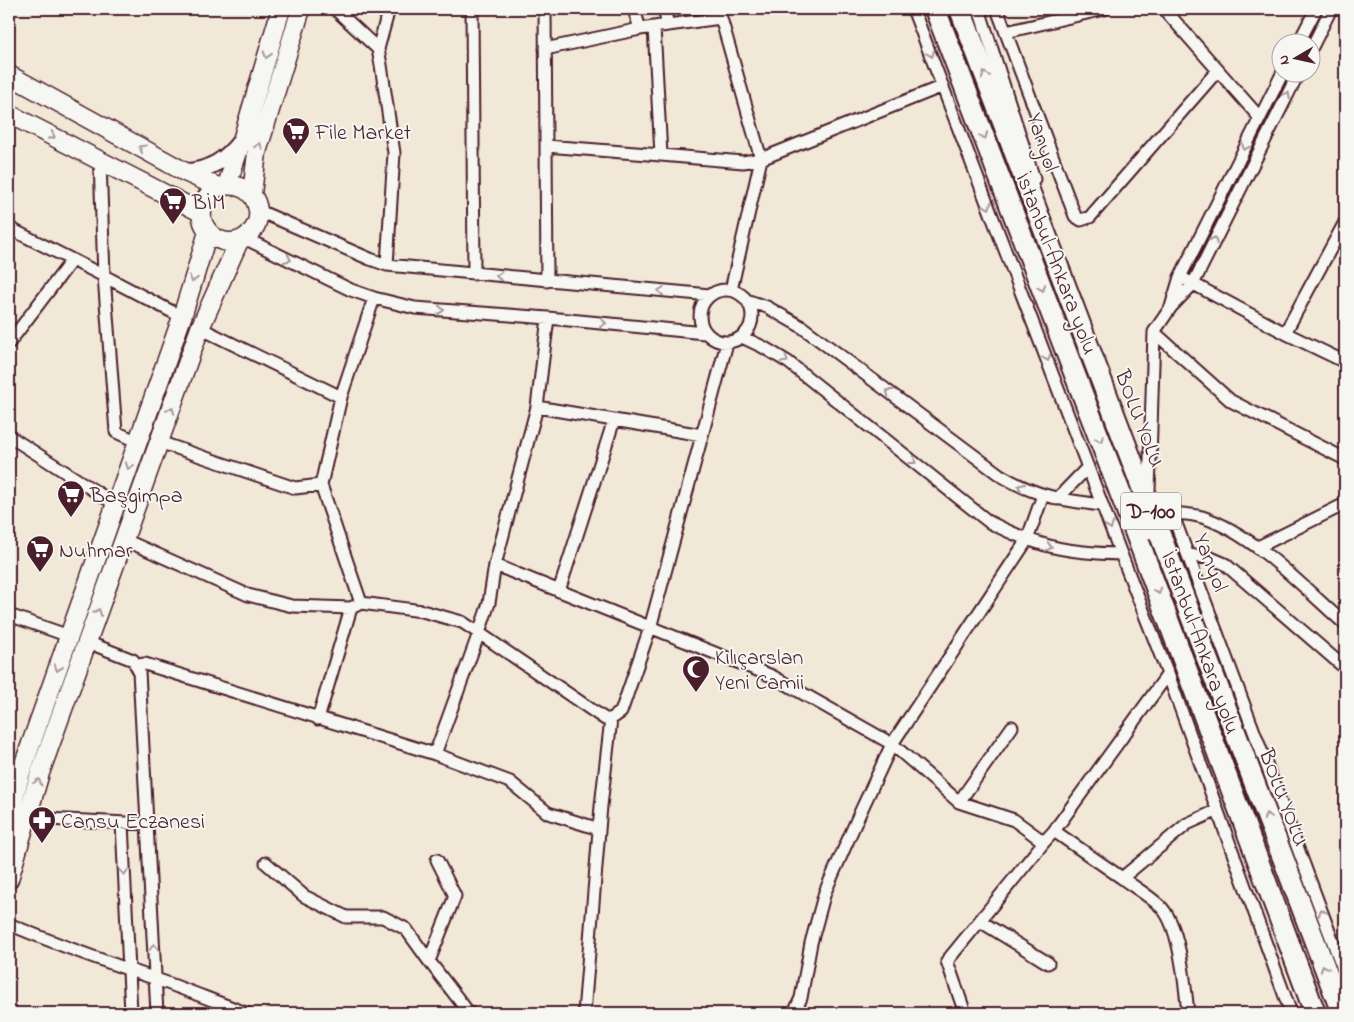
<svg xmlns="http://www.w3.org/2000/svg" width="1354" height="1022" font-family="'Indie Flower',sans-serif">
  <style>
    .lines { fill: none; stroke-linecap: round; stroke-linejoin: round }
    .street-casing { stroke: #4a1f2b; stroke-width: 15 }
    .secondary-casing { stroke: #4a1f2b; stroke-width: 19 }
    .primary-casing { stroke: #4a1f2b; stroke-width: 21 }
    .highway-casing { stroke: #4a1f2b; stroke-width: 24 }
    .street { stroke: #f6f6f2; stroke-width: 11 }
    .secondary { stroke: #f6f6f2; stroke-width: 15 }
    .primary { stroke: #f6f6f2; stroke-width: 18 }
    .highway { stroke: #f6f6f2; stroke-width: 20 }
    .oneway { stroke: #a99598 }
    .labels { text-anchor: middle; stroke-width: 4; stroke-linejoin: round; paint-order: stroke }
    .shield { fill: #f6f6f2; stroke: #7e6067; stroke-width: 1 }
    .shield-label { font-size: 21px; font-weight: bold; fill: #4a1f2b }
    .poi-label { font-size: 22px; fill: #4a1f2b; stroke: #f6f6f2; text-anchor: start }
    .street-label { font-size: 22px; fill: #4a1f2b; stroke: #f6f6f2 }
  </style>
  <rect width="100%" height="100%" fill="#f2e8d7"/>
  <filter id="ink" filterUnits="userSpaceOnUse"><feTurbulence type="fractalNoise" baseFrequency=".02" numOctaves="2"/><feDisplacementMap in="SourceGraphic" scale="10" xChannelSelector="R" yChannelSelector="G"/><feConvolveMatrix kernelMatrix="1 2 1 2 8 2 1 2 1" color-interpolation-filters="sRGB"/></filter>
  <g filter="url(#ink)">
    <g class="lines">
      <g class="street-casing">
        <path id="street" d="M335 9 378 49 381 65 394 153 387 265
          M472 9 474 274
          M545 9 547 281
          M634 9 640 29
          M913 9 1121 554 1168 674 1291 1013
          M979 9 1034 179
          M997 9 1075 216 1081 220 1090 217 1218 70
          M1164 9 1260 118
          M668 25 721 18 761 159 943 86
          M1006 32 1104 9
          M1299 42 1316 9
          M1312 47 1331 9
          M378 49 389 9
          M545 49 640 29 668 25 664 9
          M1283 72 1180 277 1171 307 1193 284 1299 72
          M546 146 661 155 654 27
          M661 155 743 162 761 159 731 290
          M100 161 104 276 116 432 138 442
          M259 211 370 259 387 265 710 295
          M9 228 104 276 182 317
          M244 238 351 290 374 298 415 308 548 318 705 333
          M1186 280 1285 333 1345 362
          M700 316a26 26 0 1 1 52 0a26 26 0 1 1-52 0Z
          M746 300 767 307 802 327 1000 475C1037 497 1061 500 1102 505
          M548 318 537 407 495 565 489 603 479 633 605 719H611L621 712 650 628 727 343
          M1154 332 1231 401 1345 459
          M1285 333 1345 222
          M742 337 763 347 788 362 989 522C1038 547 1067 553 1121 554
          M9 343 72 260
          M341 397 374 298
          M537 407 702 435
          M9 436 115 504
          M159 442 295 488 321 485 341 397 200 328
          M321 485 361 603 422 611 462 622 479 633 435 754
          M1149 492 1154 332 1171 307
          M1057 499 1088 467
          M1140 508 1148 533 1172 513 1345 974
          M1172 513C1182 514 1192 514 1202 517 1253 533 1305 589 1345 624
          M125 540 248 595 292 606 351 608 361 603
          M1258 547 1345 504
          M1188 555 1211 558 1225 564 1345 668
          M495 565 772 676 892 744 959 802 1014 820 1044 842 1054 831
          M559 591 614 420
          M9 615 69 636
          M87 642 133 660 139 671 157 1013
          M137 665 145 664 435 754 510 782 548 813 599 829
          M318 719 351 608
          M959 802 1012 727
          M27 818 147 824
          M122 823 131 1013
          M437 860 455 896 429 961 469 1013
          M266 863 304 896 346 917H383L406 929 429 961
          M1122 878 1054 831 1168 674
          M980 921 1048 963
          M9 924C57 945 107 962 156 979 187 990 216 1002 246 1013
          M584 1013 601 806 611 719
          M794 1013 801 998 811 943 825 892 859 815 892 744 1027 540 1043 495
          M965 1013 947 961 1044 842
          M1188 1013C1185 986 1180 924 1160 906 1148 895 1134 887 1122 878L1187 824 1216 811"/>
      </g>
      <g class="secondary-casing">
        <path id="secondary" d="M185 172C210 170 226 160 241 140"/>
      </g>
      <g class="primary-casing">
        <path id="primary" d="M9 75 185 172 218 187C236 182 255 189 258 210 259 217 257 226 252 231 224 264 176 215 218 187
          M9 114 202 213
          M227 185 243 137 281 9
          M252 194 257 152 301 9
          M9 816 21 772 182 317 208 232
          M9 879 40 773 159 442 200 328 239 241"/>
      </g>
      <g class="highway-casing">
        <path id="highway" d="M935 9 1139 542 1315 1013
          M960 9 1342 1013"/>
      </g>
      <use href="#street" class="street"/>
      <use href="#secondary" class="secondary"/>
      <use href="#primary" class="primary"/>
      <use href="#highway" class="highway"/>
    </g>
    <defs><path id="oneway-chevron" d="M-2-3.5L2.5 0L-2 3.5" fill="none" stroke-width="1.6" stroke-linecap="round" stroke-linejoin="round" transform="scale(1.25)"/></defs>
    <g class="oneway">
      <use href="#oneway-chevron" transform="translate(931 54) rotate(69)"/>
      <use href="#oneway-chevron" transform="translate(267 55) rotate(107)"/>
      <use href="#oneway-chevron" transform="translate(985 75) rotate(-111)"/>
      <use href="#oneway-chevron" transform="translate(1287 95) rotate(-63)"/>
      <use href="#oneway-chevron" transform="translate(52 136) rotate(27)"/>
      <use href="#oneway-chevron" transform="translate(984 136) rotate(69)"/>
      <use href="#oneway-chevron" transform="translate(259 146) rotate(-75)"/>
      <use href="#oneway-chevron" transform="translate(1245 147) rotate(117)"/>
      <use href="#oneway-chevron" transform="translate(142 148) rotate(-151)"/>
      <use href="#oneway-chevron" transform="translate(988 206) rotate(69)"/>
      <use href="#oneway-chevron" transform="translate(1214 240) rotate(-63)"/>
      <use href="#oneway-chevron" transform="translate(288 259) rotate(25)"/>
      <use href="#oneway-chevron" transform="translate(499 276) rotate(-175)"/>
      <use href="#oneway-chevron" transform="translate(193 279) rotate(107)"/>
      <use href="#oneway-chevron" transform="translate(1042 288) rotate(69)"/>
      <use href="#oneway-chevron" transform="translate(661 291) rotate(-175)"/>
      <use href="#oneway-chevron" transform="translate(441 310) rotate(4)"/>
      <use href="#oneway-chevron" transform="translate(603 323) rotate(5)"/>
      <use href="#oneway-chevron" transform="translate(1047 358) rotate(69)"/>
      <use href="#oneway-chevron" transform="translate(785 360) rotate(36)"/>
      <use href="#oneway-chevron" transform="translate(889 392) rotate(-143)"/>
      <use href="#oneway-chevron" transform="translate(171 410) rotate(-70)"/>
      <use href="#oneway-chevron" transform="translate(1100 439) rotate(69)"/>
      <use href="#oneway-chevron" transform="translate(913 461) rotate(38)"/>
      <use href="#oneway-chevron" transform="translate(129 466) rotate(110)"/>
      <use href="#oneway-chevron" transform="translate(1021 487) rotate(-155)"/>
      <use href="#oneway-chevron" transform="translate(1110 526) rotate(70)"/>
      <use href="#oneway-chevron" transform="translate(1049 547) rotate(15)"/>
      <use href="#oneway-chevron" transform="translate(1158 591) rotate(70)"/>
      <use href="#oneway-chevron" transform="translate(98 612) rotate(-70)"/>
      <use href="#oneway-chevron" transform="translate(58 668) rotate(109)"/>
      <use href="#oneway-chevron" transform="translate(38 782) rotate(-74)"/>
      <use href="#oneway-chevron" transform="translate(1267 816) rotate(-111)"/>
      <use href="#oneway-chevron" transform="translate(124 872) rotate(87)"/>
      <use href="#oneway-chevron" transform="translate(1322 912) rotate(-111)"/>
      <use href="#oneway-chevron" transform="translate(154 947) rotate(-93)"/>
      <use href="#oneway-chevron" transform="translate(1324 968) rotate(-111)"/>
    </g>
  </g>
  <defs>
    <g id="supermarket-pin" transform="scale(1.4375)"><path d="M0 17L-7.5 6A9.5 9.5 0 1 1 7.5 6Z" fill="#4a1f2b" stroke="#f6f6f2"/><path d="M-6-5.5h2.5l.6 2H6L4.5 2H-2.5L-4.4-4H-6ZM-1.5 3.2a1.3 1.3 0 1 0 .1 0ZM3 3.2a1.3 1.3 0 1 0 .1 0Z" fill="#fff"/></g>
    <g id="mosque-pin" transform="scale(1.4375)"><path d="M0 17L-7.5 6A9.5 9.5 0 1 1 7.5 6Z" fill="#4a1f2b" stroke="#f6f6f2"/><path d="M3.5-4.9A6 6 0 1 0 3.5 4.9A5 5 0 1 1 3.5-4.9Z" fill="#fff"/></g>
    <g id="pharmacy-pin" transform="scale(1.4375)"><path d="M0 17L-7.5 6A9.5 9.5 0 1 1 7.5 6Z" fill="#4a1f2b" stroke="#f6f6f2"/><path d="M-2-6h4v4h4v4h-4v4h-4v-4h-4v-4h4Z" fill="#fff"/></g>
  </defs>
  <g fill-rule="evenodd">
    <use href="#supermarket-pin" x="296" y="131"/>
    <use href="#supermarket-pin" x="173" y="201"/>
    <use href="#supermarket-pin" x="71" y="494"/>
    <use href="#supermarket-pin" x="40" y="549"/>
    <use href="#mosque-pin" x="696" y="669"/>
    <use href="#pharmacy-pin" x="42" y="820"/>
  </g>
  <g class="labels">
    <rect class="shield" x="1121" y="492.5" width="60" height="37" rx="4"/>
    <g class="shield-label">
      <text x="1151" y="518">D-100</text>
    </g>
    <g class="poi-label">
      <text x="315" y="139">File Market</text>
      <text x="192" y="209">BİM</text>
      <text x="90" y="502">Başgimpa</text>
      <text x="59" y="557">Nuhmar</text>
      <text x="715" y="664">Kılıçarslan<tspan x="715" dy="25">Yeni Camii</tspan></text>
      <text x="61" y="828">Cansu Eczanesi</text>
    </g>
    <g class="street-label">
      <text transform="translate(1044 142) rotate(72)" y="8">Yanyol</text>
      <text transform="translate(1058 263) rotate(69)" y="8">İstanbul-Ankara yolu</text>
      <text transform="translate(1141 418) rotate(69)" y="8">BOLU YOLU</text>
      <text transform="translate(1212 562) rotate(69)" y="8">Yanyol</text>
      <text transform="translate(1202 642) rotate(70)" y="8">İstanbul-Ankara yolu</text>
      <text transform="translate(1285 797) rotate(69)" y="8">BOLU YOLU</text>
    </g>
  </g>
  <rect width="1354" height="1022" fill="none" stroke="#f6f6f2" stroke-width="30"/>
  <rect x="15" y="15" width="1324" height="992" fill="none" stroke="#4a1f2b" stroke-width="2" filter="url(#ink)"/>
  <g transform="translate(1296 58) rotate(261)"><circle r="24" fill="#f6f6f2" stroke="#b1a0a2"/>
  <path d="M0-4L9 19L0 12L-9 19Z" fill="#4a1f2b"/>
  <text y="-8" font-size="14" font-weight="bold" text-anchor="middle" fill="#4a1f2b">N</text>
  </g>
</svg>
